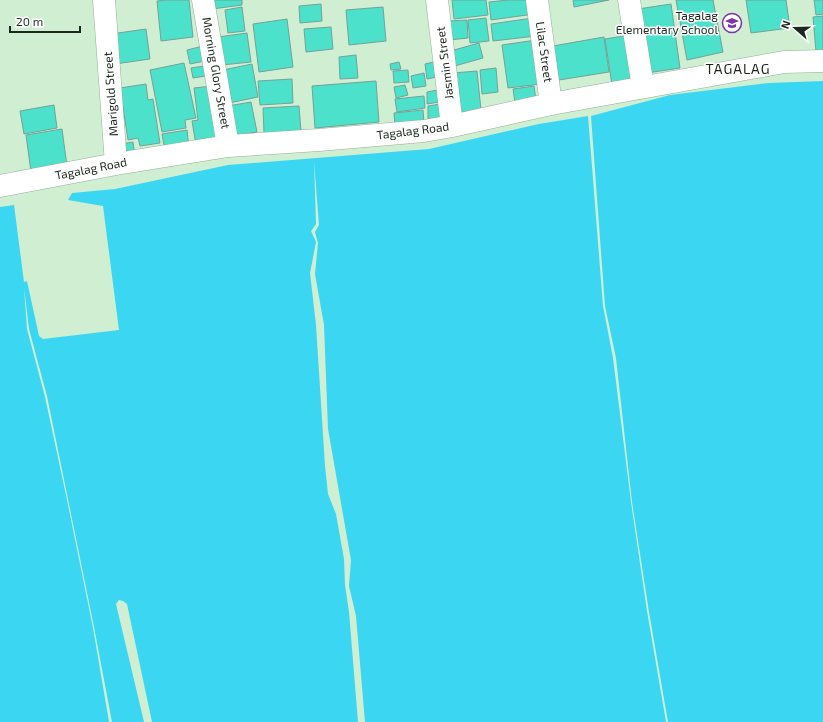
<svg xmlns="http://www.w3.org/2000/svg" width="823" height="722" font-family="'Exo 2',sans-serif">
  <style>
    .water { fill: #3bd6f2 }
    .building { fill: #4ce1ca; stroke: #75a198 }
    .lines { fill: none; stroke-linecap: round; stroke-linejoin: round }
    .minor-casing { stroke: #92b095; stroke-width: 23 }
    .minor { stroke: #fff; stroke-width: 22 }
    .labels { text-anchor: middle; stroke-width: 3; stroke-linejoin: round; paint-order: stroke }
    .poi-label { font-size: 12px; fill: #1c271d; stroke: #fff; text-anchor: end }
    .street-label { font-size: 12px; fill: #1c271d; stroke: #fff }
    .quarter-label { font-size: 14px; letter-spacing: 1px; fill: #1c271d; stroke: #fff }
  </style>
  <rect width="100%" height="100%" fill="#cfeed2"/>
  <path class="water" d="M823 81V722H668L649 612 632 502 616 358 605 306 591 116 670 95 769 83Z
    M588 116 603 306 613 358 631 502 647 611 666 722H365L356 616 349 586 351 560 328 429 324 325 315 274 318 243 315 232 319 225 314 161 316 224 311 231 316 242 310 273 316 325 325 466 328 494 336 514 344 559 345 585 349 612 358 722H152L127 604 123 601 119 600 116 604 144 722H112L94 627 47 396 29 329 24 287 27 329 45 397 66 495 93 628 109 722H0V207L14 205 24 282 27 281 39 336 43 339 119 330 103 206 68 200 72 193 115 189 228 165 429 149 539 124Z"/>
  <path class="building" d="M167 0H189L193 37 161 41 157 1Z
    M211 0H242V5L212 9Z
    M452 0H486L488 15 454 19Z
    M508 0H532L534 14 491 20 489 2Z
    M573 0H609L574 7Z
    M676 0H713L723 52 687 60Z
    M746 0H786L790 28 751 33Z
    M814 0H823V14L816 15Z
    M321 4 322 21 300 23 299 6Z
    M671 4 680 68 647 73 638 9Z
    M242 7 245 31 228 33 225 10Z
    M383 7 386 41 349 45 346 10Z
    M823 16V51L816 52 813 17Z
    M486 18 489 41 470 43 468 20Z
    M533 18 536 36 493 41 491 24Z
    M287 19 293 67 259 72 253 24Z
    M467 20 468 38 449 40 448 21Z
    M331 27 333 49 306 52 304 29Z
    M146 29 150 59 115 64 111 34Z
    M247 33 251 62 222 65 218 37Z
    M630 35 638 81 612 85 605 39Z
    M604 37 609 72 559 80 553 46Z
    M536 40 541 84 508 88 502 45Z
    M479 43 483 58 451 67 447 52Z
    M207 45 210 60 190 64 187 50Z
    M356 55 358 78 340 79 339 57Z
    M438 61 446 75 427 79 425 64Z
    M399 62 401 69 391 70 390 64Z
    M184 63 196 118 185 120 186 128 162 132 150 70Z
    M252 64 258 97 229 103 223 70Z
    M211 65 212 75 193 78 191 68Z
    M496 68 498 92 482 94 480 70Z
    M408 70 409 82 394 83 393 71Z
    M477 71 481 110 457 113 453 73Z
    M424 73 426 86 413 88 411 76Z
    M292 79 293 103 260 105 258 81Z
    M376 81 379 122 315 128 312 86Z
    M146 84 148 100 153 99 160 143 140 146 138 138 128 140 120 88Z
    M405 85 408 95 396 98 394 87Z
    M212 86 220 141 196 145 192 121 198 120 194 88Z
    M534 86 536 100 515 103 513 89Z
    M443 89 445 101 427 104V92Z
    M424 96 425 108 397 112 395 99Z
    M251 102 257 132 234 136 228 106Z
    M446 103 444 119 428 121V106Z
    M54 105 57 128 24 134 20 111Z
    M299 106 301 131 264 133 263 108Z
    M423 110 424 123 395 126 394 113Z
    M62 129 67 166 31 172 26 135Z
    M187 130 189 148 165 151 162 134Z
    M133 142 135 156 122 158 121 144Z"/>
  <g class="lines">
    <g class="minor-casing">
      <path id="minor" d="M104 0 116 164
        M203 0 228 146
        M437 0 452 126
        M537 0 551 104
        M629 0 643 87
        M0 186 116 164 228 146 319 140 424 131 452 126 551 104 784 62 823 61"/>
    </g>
    <use href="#minor" class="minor"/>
  </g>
  <defs>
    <g id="school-ring" transform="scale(1)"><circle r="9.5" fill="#fff" stroke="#7c34a7" stroke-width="1.5"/><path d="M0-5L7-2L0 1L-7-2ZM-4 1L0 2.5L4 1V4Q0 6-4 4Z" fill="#7c34a7"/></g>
  </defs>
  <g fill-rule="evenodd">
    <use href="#school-ring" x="732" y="23"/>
  </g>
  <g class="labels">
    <g class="poi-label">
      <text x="718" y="20">Tagalag<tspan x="718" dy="14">Elementary School</tspan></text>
    </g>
    <g class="street-label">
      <text transform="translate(544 52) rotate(82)" y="4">Lilac Street</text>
      <text transform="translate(445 63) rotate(-97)" y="4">Jasmin Street</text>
      <text transform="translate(216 73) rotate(80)" y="4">Morning Glory Street</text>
      <text transform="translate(111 94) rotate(-94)" y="4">Marigold Street</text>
      <text transform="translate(413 131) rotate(-7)" y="4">Tagalag Road</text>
      <text transform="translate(91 169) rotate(-11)" y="4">Tagalag Road</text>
    </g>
    <g class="quarter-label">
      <text x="738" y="74">TAGALAG</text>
    </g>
  </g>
  <g transform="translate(795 28) rotate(290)" stroke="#ffffff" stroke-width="3" paint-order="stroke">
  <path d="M0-3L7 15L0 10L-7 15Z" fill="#1c271d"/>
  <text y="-6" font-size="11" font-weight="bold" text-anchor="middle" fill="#1c271d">N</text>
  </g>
  <path d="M10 26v6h70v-6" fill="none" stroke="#1c271d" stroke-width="2"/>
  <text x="16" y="26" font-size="12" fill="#1c271d" stroke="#ffffff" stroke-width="3" paint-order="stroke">20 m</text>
</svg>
